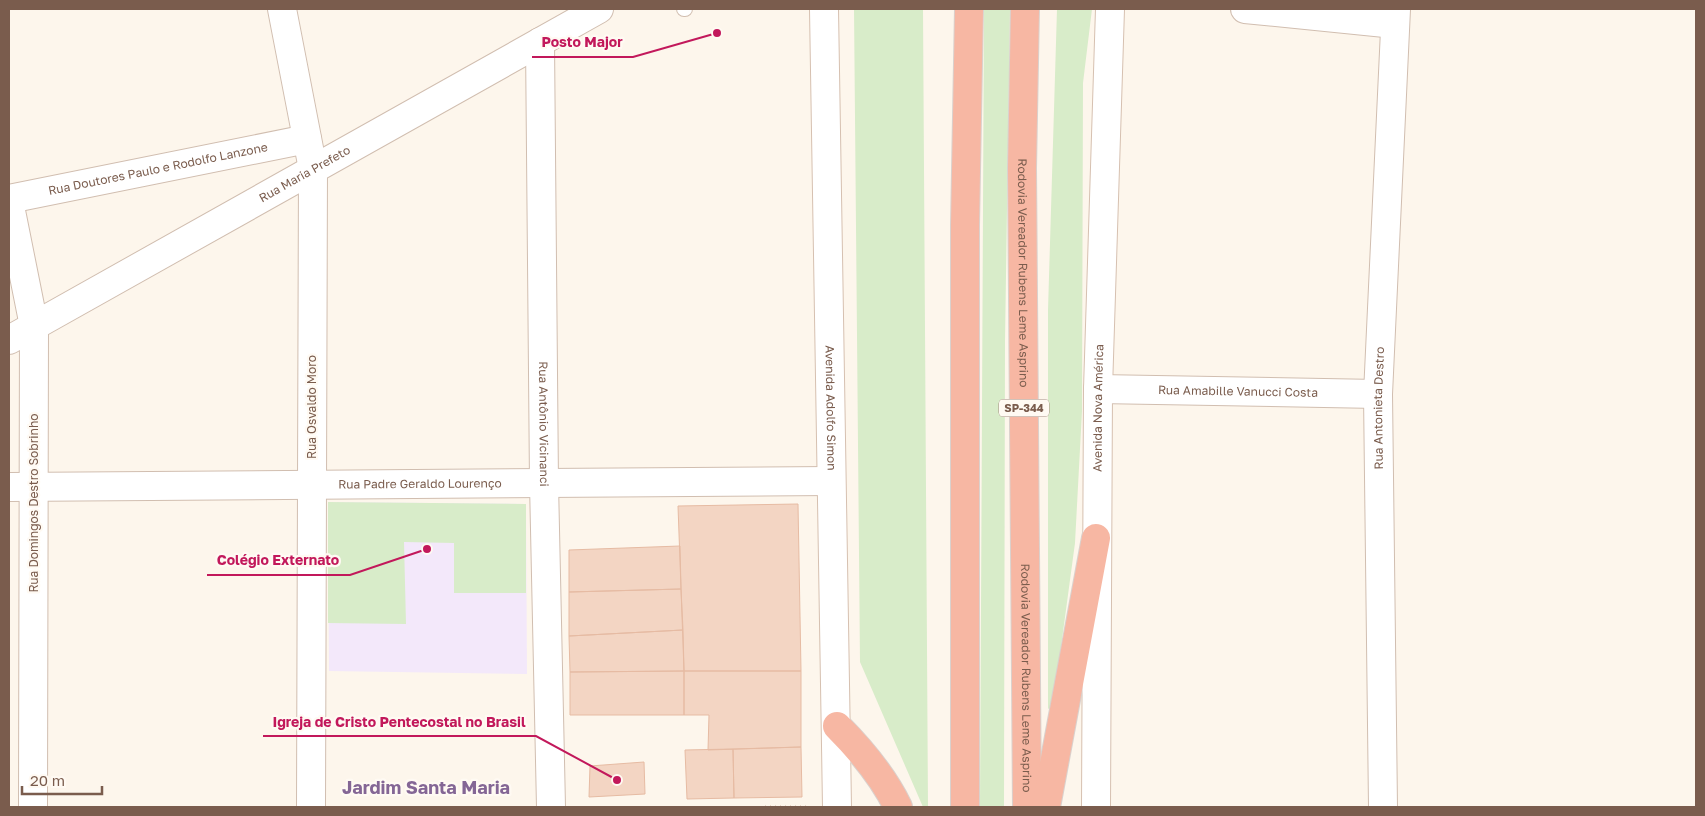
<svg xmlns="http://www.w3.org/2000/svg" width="1705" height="816" font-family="'Golos Text',sans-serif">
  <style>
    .education { fill: #f3e8fa }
    .green { fill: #d8ecc9 }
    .building { fill: #f3d5c3; stroke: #e6bba3 }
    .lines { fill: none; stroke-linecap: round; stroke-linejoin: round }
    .lane-casing { stroke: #d1beb0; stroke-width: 16 }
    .street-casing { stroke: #d1beb0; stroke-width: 30 }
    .secondary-casing { stroke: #d6c0b0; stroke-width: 30 }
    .highway-casing { stroke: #dad1cd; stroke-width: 30 }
    .path { stroke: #d9b8a5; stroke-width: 3; stroke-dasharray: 1 4; stroke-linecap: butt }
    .lane { stroke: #fff; stroke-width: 14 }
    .street { stroke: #fff; stroke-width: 28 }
    .secondary { stroke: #fff; stroke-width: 28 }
    .highway { stroke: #f7b7a3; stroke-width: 28 }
    .labels { text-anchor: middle; stroke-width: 4.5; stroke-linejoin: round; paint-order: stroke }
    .shield { fill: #fffaf3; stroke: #a28b7f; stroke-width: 1 }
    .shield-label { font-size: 11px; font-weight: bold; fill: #7a5c4d }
    .street-label { font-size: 12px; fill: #7a5c4d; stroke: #fffaf3 }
    .district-label { font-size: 18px; font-weight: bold; fill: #846695; stroke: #fffaf3 }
    .leader { fill: none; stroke: #c2185b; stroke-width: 2 }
    .callout-dot { fill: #c2185b; stroke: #fffaf3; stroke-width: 2 }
    .callout-label { font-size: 14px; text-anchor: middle; font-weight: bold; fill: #c2185b; stroke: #fffaf3; stroke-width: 4.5; stroke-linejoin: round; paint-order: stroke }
  </style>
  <rect width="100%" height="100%" fill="#fdf6ec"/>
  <path class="education" d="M328 502 526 504 527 674 329 671Z"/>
  <path class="green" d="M854 9H923L928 807H923L860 662Z
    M984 9H1010L1005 342 1004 807H980Z
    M1057 9H1092L1083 83 1082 411 1075 543 1053 706 1048 709V310Z
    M328 502 526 504V593H454V543L404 542 406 624 328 623Z"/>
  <path class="building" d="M798 504 801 671H684L678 506Z
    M680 546 681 589 569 592V550Z
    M681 589 683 630 569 636V592Z
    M683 630 684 671 570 672 569 636Z
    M684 671V715H570V672Z
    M684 671H801V747L708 750 709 715H684Z
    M801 747 802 797 734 798 733 749Z
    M733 749 734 798 687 799 685 750Z
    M644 762 645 794 589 797 590 766Z"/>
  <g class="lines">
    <g class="lane-casing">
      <path id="lane" d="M684 9H685"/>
    </g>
    <g class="street-casing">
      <g id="street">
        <path d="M282 9 313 169 311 807"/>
        <path d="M1245 9 1395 24"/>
        <path id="s1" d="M540 42 544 483 551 807"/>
        <path id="s2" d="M9 199 307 139"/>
        <path d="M9 201 34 326 33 807"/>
        <path id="s3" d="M9 340 599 9"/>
        <path id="s4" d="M1098 389 1378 394"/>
        <path id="s5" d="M9 487 831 481"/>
        <path id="s6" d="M1383 807 1378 394 1396 9"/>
      </g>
    </g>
    <g class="secondary-casing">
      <g id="secondary">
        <path id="s7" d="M824 9 837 807"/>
        <path id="s8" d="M1096 807 1098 389 1110 9"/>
      </g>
    </g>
    <g class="highway-casing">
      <g id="highway">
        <path id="s9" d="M1025 9 1022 168 1027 807"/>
        <path d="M837 726C862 751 883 776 898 807"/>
        <path d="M965 807V225L969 9"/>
        <path d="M1046 807 1096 538"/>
      </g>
    </g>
    <path class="path" d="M765 807H810"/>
    <use href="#lane" class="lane"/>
    <use href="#street" class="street"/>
    <use href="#secondary" class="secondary"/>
    <use href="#highway" class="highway"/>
  </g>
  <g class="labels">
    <rect class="shield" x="999" y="399.5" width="50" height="17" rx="4"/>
    <g class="shield-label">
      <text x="1024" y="412">SP-344</text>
    </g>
    <g class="street-label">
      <text dy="4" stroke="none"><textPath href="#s2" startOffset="152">Rua Doutores Paulo e Rodolfo Lanzone</textPath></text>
      <text dy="4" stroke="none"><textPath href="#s3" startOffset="339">Rua Maria Prefeto</textPath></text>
      <text dy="4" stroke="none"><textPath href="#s9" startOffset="264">Rodovia Vereador Rubens Leme Asprino</textPath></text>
      <text dy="4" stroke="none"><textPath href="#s4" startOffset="140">Rua Amabille Vanucci Costa</textPath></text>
      <text transform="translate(312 407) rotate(-90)" y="4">Rua Osvaldo Moro</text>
      <text dy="4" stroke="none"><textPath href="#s7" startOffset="399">Avenida Adolfo Simon</textPath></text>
      <text dy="4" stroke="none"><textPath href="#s8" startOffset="399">Avenida Nova América</textPath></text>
      <text dy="4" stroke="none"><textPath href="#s6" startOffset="399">Rua Antonieta Destro</textPath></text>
      <text dy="4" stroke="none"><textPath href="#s1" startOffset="382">Rua Antônio Vicinanci</textPath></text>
      <text dy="4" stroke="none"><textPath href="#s5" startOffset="411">Rua Padre Geraldo Lourenço</textPath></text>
      <text transform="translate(34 503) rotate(-90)" y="4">Rua Domingos Destro Sobrinho</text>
      <text dy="4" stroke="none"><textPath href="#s9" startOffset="669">Rodovia Vereador Rubens Leme Asprino</textPath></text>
    </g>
    <g class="district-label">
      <text x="426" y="794">Jardim Santa Maria</text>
    </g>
  </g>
  <path class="leader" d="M717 33L633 57H532M427 549L350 575H207M617 780L536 736H263"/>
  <g class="callout-dot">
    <circle cx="717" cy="33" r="5"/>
    <circle cx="427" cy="549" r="5"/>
    <circle cx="617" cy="780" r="5"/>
  </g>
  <g class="callout-label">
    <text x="582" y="47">Posto Major</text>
    <text x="278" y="565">Colégio Externato</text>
    <text x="399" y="727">Igreja de Cristo Pentecostal no Brasil</text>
  </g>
  <rect width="1705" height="816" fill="none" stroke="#7a5c4d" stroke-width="20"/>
  <path d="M22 786v8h80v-8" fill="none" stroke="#7a5c4d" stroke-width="2.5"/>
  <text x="30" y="786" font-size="15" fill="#7a5c4d" stroke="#fffaf3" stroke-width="4" paint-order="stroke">20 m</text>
</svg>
